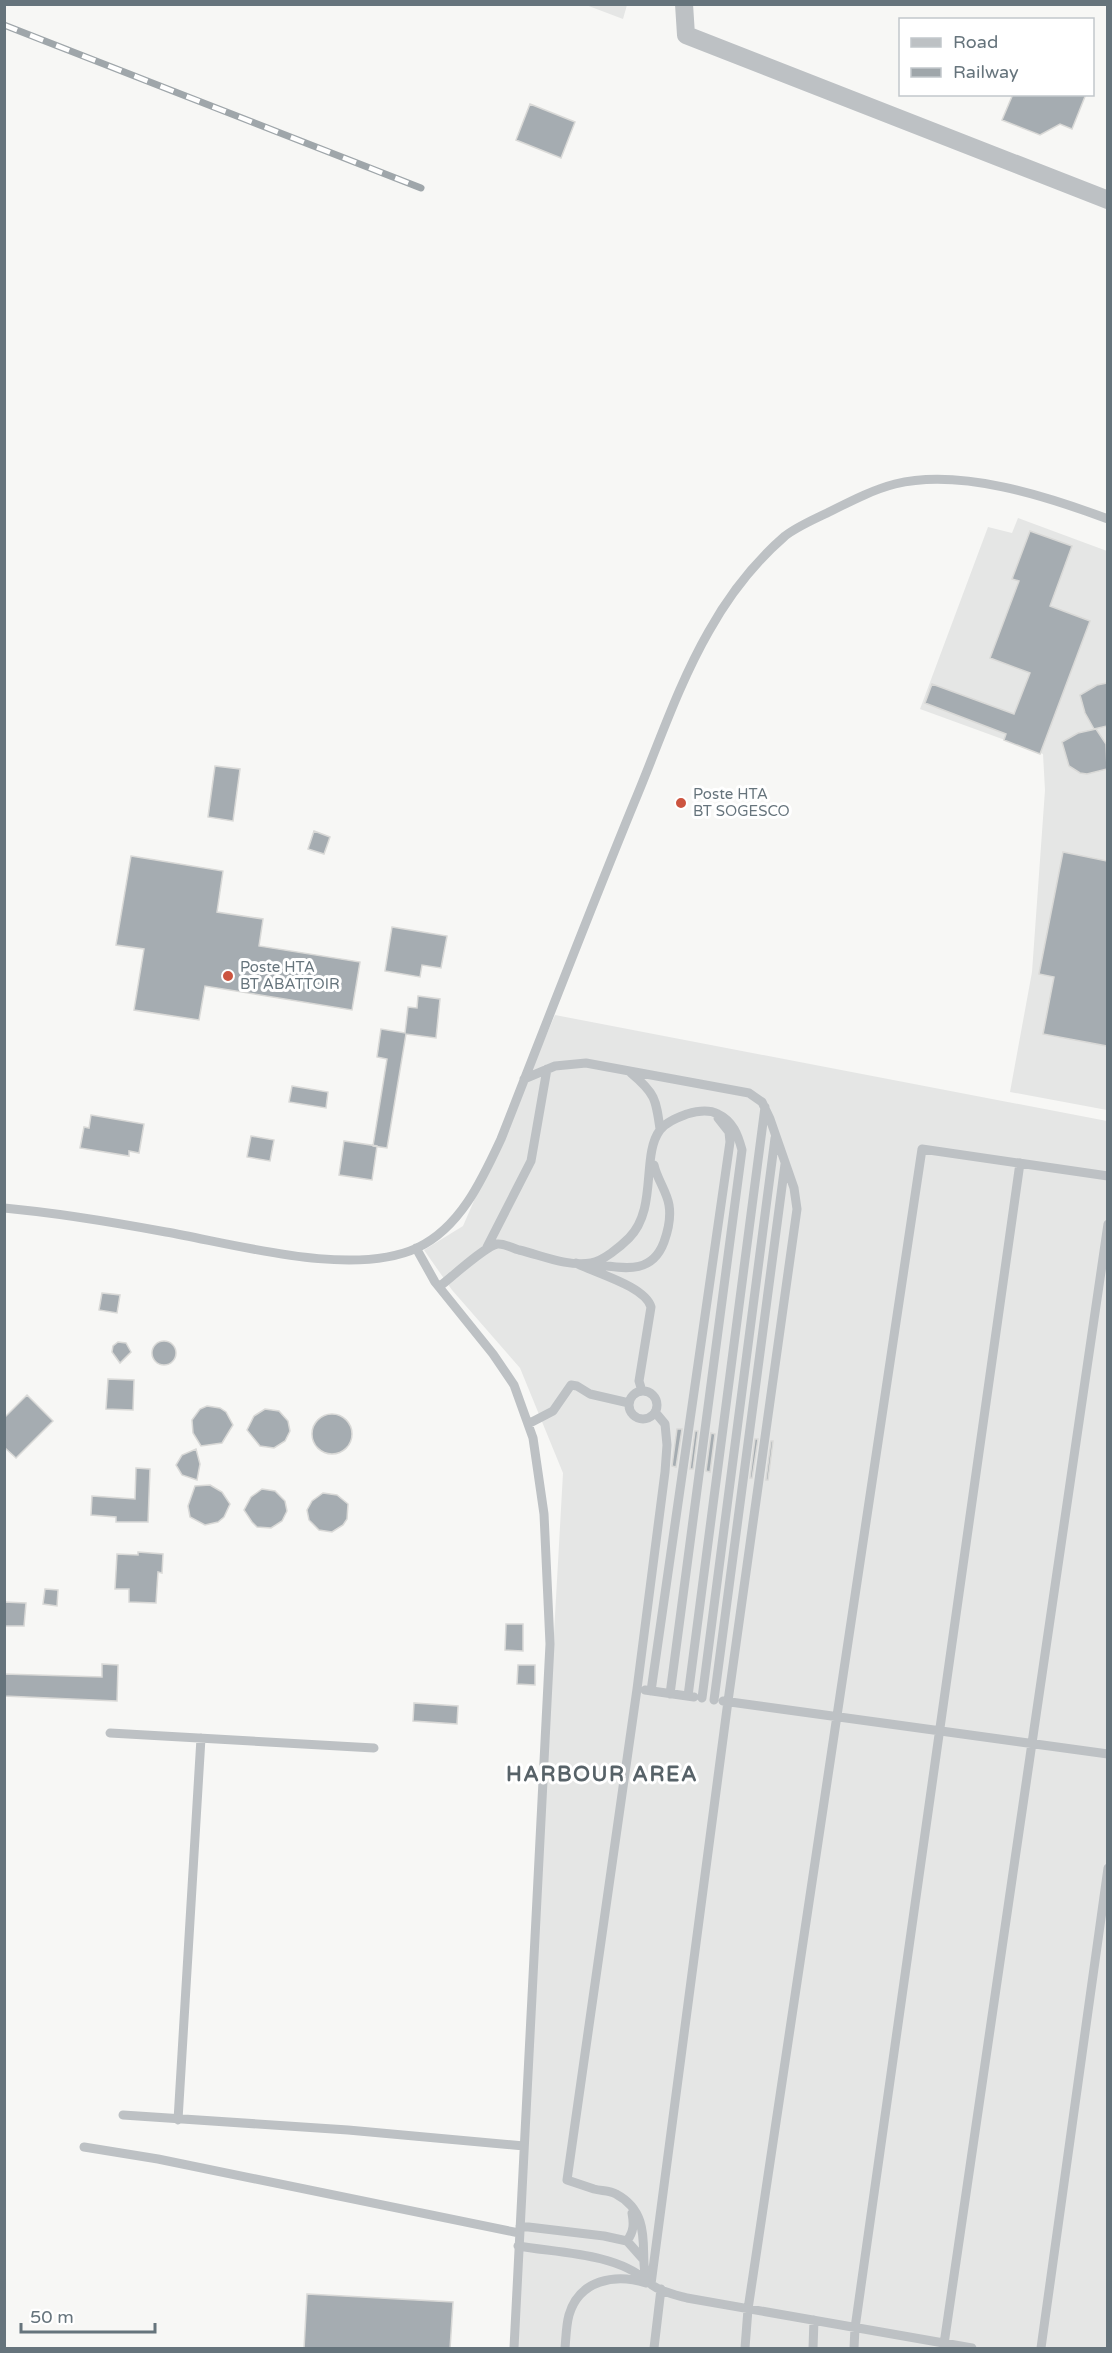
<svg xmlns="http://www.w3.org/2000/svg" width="1112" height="2353" font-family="'Varela Round',sans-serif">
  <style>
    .built { fill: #e5e6e5 }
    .building { fill: #a5acb1; stroke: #d9d9d7; stroke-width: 1.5 }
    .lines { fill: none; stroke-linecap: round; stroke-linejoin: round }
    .lane { stroke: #bdc1c4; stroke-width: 9 }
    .street { stroke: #bdc1c4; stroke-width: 18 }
    .rail-casing { stroke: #9fa6aa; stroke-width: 7 }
    .rail { stroke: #fff; stroke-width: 4.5; stroke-dasharray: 14; stroke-linecap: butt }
    .poi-dot { fill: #cc543f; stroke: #fff; stroke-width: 2 }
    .labels { text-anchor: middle; stroke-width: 6; stroke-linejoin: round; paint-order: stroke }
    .poi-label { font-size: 15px; fill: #66747c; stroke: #fff; text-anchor: start }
    .district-label { font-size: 21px; font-weight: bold; letter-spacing: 1.5px; fill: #576268; stroke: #fff }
  </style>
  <rect width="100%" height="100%" fill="#f7f7f5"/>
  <path class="built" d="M586 5H627L623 19Z
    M1018 518 1107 551V1110L1010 1092 1032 972 1045 790 1043 754 920 709 988 527 1012 533Z
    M555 1015 1107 1121V2348H514L563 1473 520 1368 452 1290 424 1250 463 1226Z"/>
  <path class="building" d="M1013 94H1086L1072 129 1060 124 1040 135 1002 120Z
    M530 104 575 122 561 158 516 140Z
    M1030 531 1072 546 1050 606 1090 621 1040 754 1004 740 1006 734 925 703 932 684 1014 714 1030 673 990 658 1019 581 1012 579Z
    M1107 683V726L1094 729 1085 713 1080 695 1097 685Z
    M1096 729 1106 744 1107 769 1087 774 1080 773 1069 766 1062 742 1078 733Z
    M215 766 240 769 233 821 208 817Z
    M314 831 330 837 324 854 308 849Z
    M1063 852 1107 861V1046L1043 1034 1054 977 1039 974Z
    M131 856 223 871 217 912 263 919 259 946 360 962 352 1010 205 986 199 1020 134 1010 144 949 116 945Z
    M392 927 447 936 441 968 422 965 420 977 385 971Z
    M418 996 440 999 436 1038 406 1034 387 1148 373 1146 387 1059 377 1057 381 1029 405 1033 408 1007 417 1008Z
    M292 1086 328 1092 326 1108 289 1102Z
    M91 1115 144 1124 139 1153 129 1151V1156L80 1148 84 1127 89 1128Z
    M251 1136 274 1140 270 1161 247 1157Z
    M344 1141 377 1146 372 1180 339 1175Z
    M102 1293 120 1295 117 1313 99 1310Z
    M152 1353a12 12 0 1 1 24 0a12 12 0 1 1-24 0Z
    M118 1342 126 1343 131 1352 120 1363 112 1352 113 1346Z
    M108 1379 134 1380 133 1410 106 1409Z
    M27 1395 53 1421 16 1458 4 1447V1418Z
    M207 1406 220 1408 226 1412 233 1425 222 1443 201 1446 193 1433 192 1420 200 1409Z
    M265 1409 279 1411 288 1421 290 1431 285 1441 274 1448 260 1446 247 1430 254 1416Z
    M312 1434a20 20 0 1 1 40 0a20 20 0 1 1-40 0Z
    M677 1429H682L676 1467 672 1466Z
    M695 1431H698L693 1469H690Z
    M711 1433 715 1434 710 1472 706 1471Z
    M755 1439H758L752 1478H750Z
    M771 1441H773L768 1480H766Z
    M196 1449 200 1464 197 1480 182 1475 176 1465 182 1455Z
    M136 1468 150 1469 148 1522H116V1517L91 1515 92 1496 135 1499Z
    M210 1485 222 1492 230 1504 224 1517 218 1522 205 1525 190 1517 188 1506 195 1486Z
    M262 1489 275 1491 285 1501 287 1511 282 1521 271 1528 257 1527 252 1522 244 1510 251 1497Z
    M323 1493 337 1495 348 1504 347 1519 343 1525 332 1532 319 1530 309 1520 307 1510 312 1501Z
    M138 1552 163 1554 162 1573 158 1572 156 1603 129 1602V1589H115L117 1554 138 1555Z
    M45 1589 58 1590 57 1606 43 1604Z
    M4 1602 26 1603 24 1626H4Z
    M506 1624H523V1651L505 1650Z
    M102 1664 118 1665 117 1701 4 1696V1674L102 1677Z
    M518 1665H535V1685L517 1684Z
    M414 1703 458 1706 457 1724 413 1721Z
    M307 2294 453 2302 450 2349H304Z"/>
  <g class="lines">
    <path class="lane" d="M631 1073C655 1093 656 1099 660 1129
      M524 1079 555 1066 586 1063 749 1093 762 1102 770 1119 794 1188 797 1209 728 1701 651 2284
      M4 1208C59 1213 112 1222 166 1232 235 1244 352 1278 417 1248 460 1228 482 1180 501 1139 545 1027 588 915 634 803 658 746 678 685 709 631 728 597 755 562 785 536 798 526 815 519 829 512 851 501 872 490 895 484 960 468 1046 496 1108 519
      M487 1247 531 1161 547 1069
      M416 1248 435 1282 493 1354 514 1385 533 1438 544 1514 550 1644 514 2348
      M576 1263C595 1273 645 1286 651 1307L639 1381 642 1391
      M591 1264C620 1267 651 1277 664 1242 668 1231 671 1217 669 1205 667 1192 657 1179 654 1165
      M439 1287C452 1277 484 1247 497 1244 504 1243 512 1248 519 1250 541 1255 567 1267 591 1263 603 1261 620 1247 629 1238 658 1209 641 1155 660 1130 666 1122 677 1118 687 1114 697 1111 708 1109 718 1114 733 1121 738 1135 742 1150L670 1694
      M629 1405a14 14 0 1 1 28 0a14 14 0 1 1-28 0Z
      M655 1412 665 1424 667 1445 665 1472 637 1689 567 2180C576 2183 585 2186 594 2189 601 2191 610 2190 616 2194 661 2218 632 2269 652 2285 661 2292 676 2295 687 2298L972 2348
      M528 1424 553 1411 571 1385 577 1386 590 1394 629 1403
      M645 1690 694 1697
      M651 1691 730 1142 729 1132 718 1118
      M688 1696 765 1107
      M702 1698 775 1138
      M714 1700 785 1164
      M723 1701 1108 1754
      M110 1733 374 1748
      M123 2115 348 2130 524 2146
      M178 2120 201 1738
      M84 2147 158 2159 519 2233
      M520 2226 604 2236 627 2241 643 2259
      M627 2241C634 2231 634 2224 632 2213
      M518 2246C559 2253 616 2253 647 2281
      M944 2344 1108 1224
      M565 2348C566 2338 566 2326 569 2315 579 2280 615 2273 646 2283
      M654 2348 661 2289
      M745 2348 748 2309 922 1149 1108 1176
      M813 2348 814 2320
      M854 2348 855 2328 1020 1163
      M1041 2348 1108 1868"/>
    <path class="street" d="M684 4 686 35 1108 200"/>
    <g class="rail-casing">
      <path id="rail" d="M4 25 421 188"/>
    </g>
    <use href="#rail" class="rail"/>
  </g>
  <g class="poi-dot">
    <circle cx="681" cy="803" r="6"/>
    <circle cx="228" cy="976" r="6"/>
  </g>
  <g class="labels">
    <g class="poi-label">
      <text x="693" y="799">Poste HTA<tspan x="693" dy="17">BT SOGESCO</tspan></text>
      <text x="240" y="972">Poste HTA<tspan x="240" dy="17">BT ABATTOIR</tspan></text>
    </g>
    <g class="district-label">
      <text x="602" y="1781">HARBOUR AREA</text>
    </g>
  </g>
  <rect width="1112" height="2353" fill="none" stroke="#66747c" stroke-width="12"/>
  <rect x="899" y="18" width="195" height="78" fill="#ffffff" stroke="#c2c7cb" stroke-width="1.5"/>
  <rect x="911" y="38" width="30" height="9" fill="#bdc1c4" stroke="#c2c7cb" stroke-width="1.5"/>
  <text x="953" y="48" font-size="18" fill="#66747c">Road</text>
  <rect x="911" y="68" width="30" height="9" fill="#9fa6aa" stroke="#c2c7cb" stroke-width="1.5"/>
  <text x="953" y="78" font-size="18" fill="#66747c">Railway</text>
  <path d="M21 2323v9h134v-9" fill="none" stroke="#66747c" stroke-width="3"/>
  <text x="30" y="2323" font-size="18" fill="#66747c" stroke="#ffffff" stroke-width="4.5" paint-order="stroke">50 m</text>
</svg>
